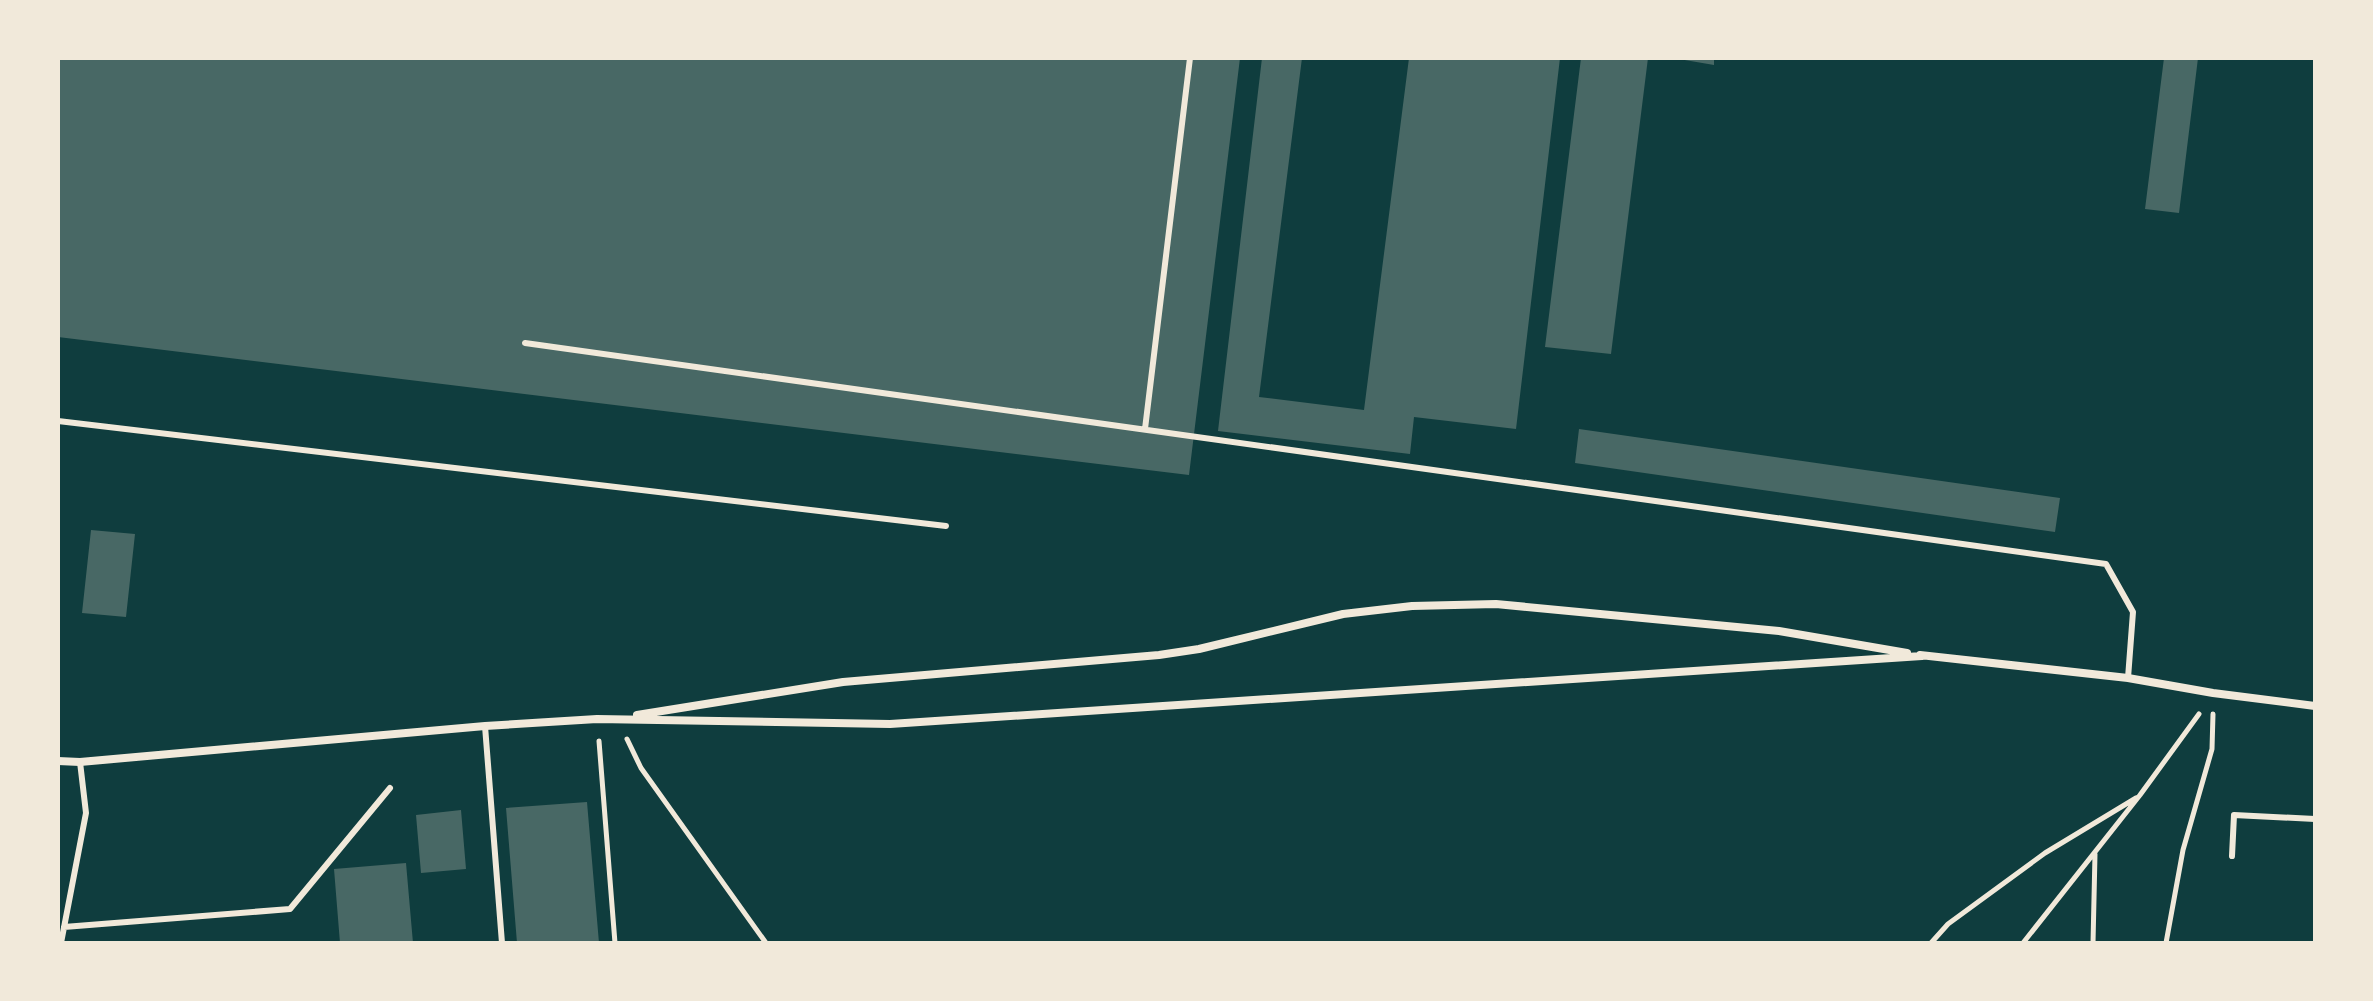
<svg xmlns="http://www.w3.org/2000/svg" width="2373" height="1001" font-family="'PT Serif',serif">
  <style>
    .building { fill: #486865 }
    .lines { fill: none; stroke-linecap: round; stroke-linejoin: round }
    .path { stroke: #f1e9da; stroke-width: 5 }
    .service { stroke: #f1e9da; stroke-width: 6 }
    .minor { stroke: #f1e9da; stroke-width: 8 }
  </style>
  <rect width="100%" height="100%" fill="#0f3d3e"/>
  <path class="building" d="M58 58H1240L1189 475 58 337Z
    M1262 58H1302L1259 397 1364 410 1409 58H1560L1516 429 1414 417 1410 454 1218 431Z
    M1581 58H1648L1611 354 1545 347Z
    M1673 58H1714V65Z
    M2164 58H2198L2179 213 2145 209Z
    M1579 429 2060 498 2055 532 1575 463Z
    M91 530 135 534 126 617 82 613Z
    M587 802 599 943H517L506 808Z
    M461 810 466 869 421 873 416 815Z
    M406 863 413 943H340L334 869Z"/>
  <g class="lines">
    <path class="path" d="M627 739 641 768 766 943
      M599 741 615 943
      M1931 943 1948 924 2045 853 2136 798
      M2023 943 2140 795 2199 714
      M2093 943 2095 854
      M2166 943 2183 850 2212 749 2213 714"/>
    <path class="service" d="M525 343 2106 564 2133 612 2128 678
      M58 421 946 526
      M1145 429 1190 58
      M485 726 502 943
      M2232 856 2234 815 2315 819
      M64 927 290 909 390 788
      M61 943 86 813 80 762"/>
    <path class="minor" d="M1920 655 2128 678 2213 693 2315 706
      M637 715 843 682 1159 655 1199 649 1343 614 1412 606 1496 604 1779 631 1907 653
      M58 761 80 762 485 726 597 719 890 724 1922 656"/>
  </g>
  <rect width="2373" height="1001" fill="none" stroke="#f1e9da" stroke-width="120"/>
</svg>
